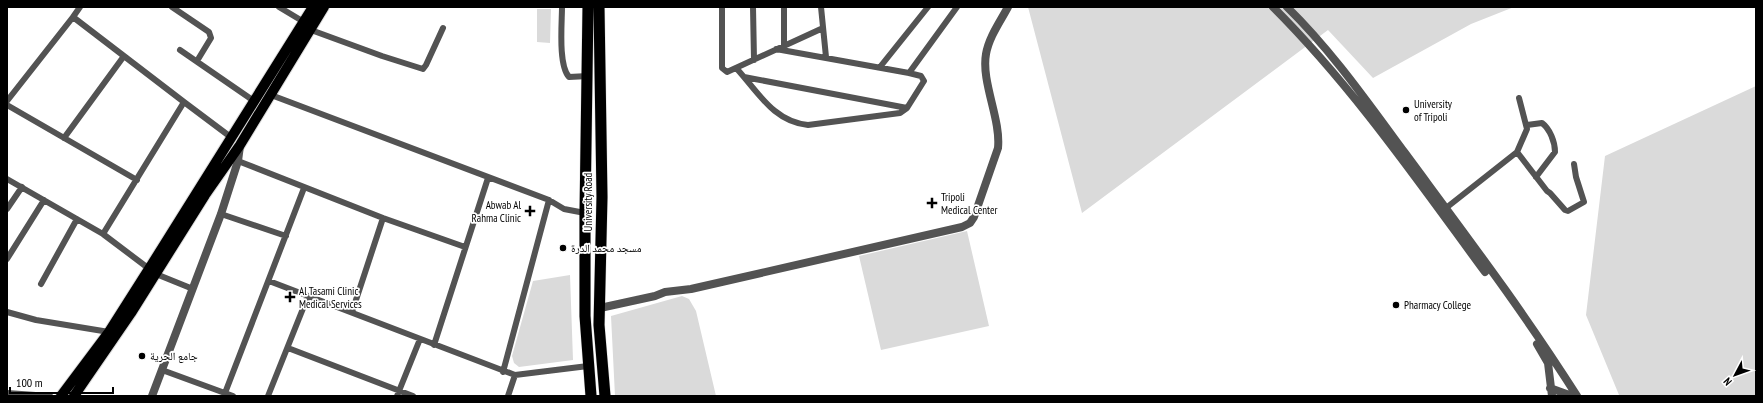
<svg xmlns="http://www.w3.org/2000/svg" width="1763" height="403" font-family="'PT Sans Narrow','Noto Naskh Arabic',sans-serif">
  <style>
    .green { fill: #dadada }
    .lines { fill: none; stroke-linecap: round; stroke-linejoin: round }
    .primary-casing { stroke: #dbdbdb; stroke-width: 12 }
    .trunk-casing { stroke: #dbdbdb; stroke-width: 12 }
    .minor { stroke: #535353; stroke-width: 6 }
    .tertiary { stroke: #535353; stroke-width: 8 }
    .primary { stroke: #000; stroke-width: 10 }
    .trunk { stroke: #000; stroke-width: 11 }
    .poi-dot { fill: #000; stroke: #fff; stroke-width: 1.5 }
    .labels { text-anchor: middle; stroke-width: 3.5; stroke-linejoin: round; paint-order: stroke }
    .poi-label { font-size: 11px; fill: #000; stroke: #fff; text-anchor: start }
    .street-label { font-size: 11px; fill: #000; stroke: #fff }
  </style>
  <rect width="100%" height="100%" fill="#fff"/>
  <path class="green" d="M1028 7H1514L1471 24 1373 78 1328 30 1082 213Z
    M537 9H551L550 43 537 42Z
    M1756 86V396L1619 395 1586 315 1605 156Z
    M967 231 989 326 881 350 859 256Z
    M570 275 573 360 519 367 514 363 512 356 533 281Z
    M682 296 689 299 696 311 716 396H615L611 316Z"/>
  <g class="lines">
    <g class="primary-casing">
      <path id="primary" d="M61 396 109 332 149 269 313 7
        M74 396 131 313 205 195 240 145 324 7"/>
    </g>
    <g class="trunk-casing">
      <path id="trunk" d="M588 7 585 213V316L591 396
        M599 7 602 197 599 325 605 396"/>
    </g>
    <path class="minor" d="M172 7 209 32 211 38 197 61
      M279 7 304 22
      M562 7C562 23 558 65 569 77L588 76
      M722 7V68L727 72 823 28
      M753 7 754 60
      M821 7 826 57
      M73 17 80 7
      M311 30 382 56 423 69 426 65 443 28
      M784 45V7
      M180 50 254 101
      M880 67 928 7
      M737 69C758 92 774 122 808 125L900 113 907 108 924 81 921 76 909 73 776 49
      M909 73 957 7
      M744 77 907 108
      M271 95 549 200 564 209 585 213
      M7 101 73 17 184 102
      M7 105 137 180
      M1527 125 1542 123C1550 129 1555 142 1555 152L1536 177
      M64 138 124 56
      M1517 152 1547 191 1550 193 1565 210 1568 211 1584 202 1576 177 1574 164
      M238 161 383 218 465 247
      M7 179 103 234 156 274 193 289
      M1446 208 1517 152 1527 129 1519 98
      M7 209 22 187
      M221 214 286 236
      M103 234 184 102 232 138
      M7 259 44 200
      M269 281 515 375 588 366
      M41 284 77 219
      M7 312 36 320 109 332
      M352 312 383 218
      M434 345 488 178
      M288 348 413 396
      M162 370 233 396
      M503 372 549 200
      M7 393 50 396
      M225 393 304 188
      M268 396 308 296
      M397 396 420 339
      M508 396 515 375"/>
    <path class="tertiary" d="M1273 7C1353 87 1418 181 1485 272
      M1287 7C1332 51 1368 103 1405 153 1464 233 1524 312 1577 396
      M600 308 655 296 665 292 691 289 962 227 970 223 974 217 998 148C1001 119 981 82 986 54 989 37 1000 22 1008 7
      M1537 344 1548 363 1552 396
      M1550 388 1572 396
      M152 396 221 214 238 161 240 146"/>
    <use href="#primary" class="primary"/>
    <use href="#trunk" class="trunk"/>
  </g>
  <g class="poi-dot">
    <circle cx="1406" cy="110" r="4"/>
    <path d="M930 197h4v4h4v4h-4v4h-4v-4h-4v-4h4z"/>
    <path d="M528 205h4v4h4v4h-4v4h-4v-4h-4v-4h4z"/>
    <circle cx="563" cy="248" r="4"/>
    <path d="M288 291h4v4h4v4h-4v4h-4v-4h-4v-4h4z"/>
    <circle cx="1396" cy="305" r="4"/>
    <circle cx="142" cy="356" r="4"/>
  </g>
  <g class="labels">
    <g class="poi-label">
      <text x="1414" y="108">University<tspan x="1414" dy="13">of Tripoli</tspan></text>
      <text x="941" y="201">Tripoli<tspan x="941" dy="13">Medical Center</tspan></text>
      <text x="521" y="209" text-anchor="end">Abwab Al<tspan x="521" dy="13">Rahma Clinic</tspan></text>
      <text x="571" y="252">مسجد محمد الدرة</text>
      <text x="299" y="295">Al Tasami Clinic<tspan x="299" dy="13">Medical Services</tspan></text>
      <text x="1404" y="309">Pharmacy College</text>
      <text x="150" y="360">جامع الحرية</text>
    </g>
    <g class="street-label">
      <text transform="translate(588 202) rotate(-90)" y="4">University Road</text>
    </g>
  </g>
  <rect width="1763" height="403" fill="none" stroke="#000000" stroke-width="16"/>
  <g transform="translate(1735 375) rotate(229)" stroke="#ffffff" stroke-width="3" paint-order="stroke">
  <path d="M0-3L7 15L0 10L-7 15Z" fill="#000000"/>
  <text y="-6" font-size="11" font-weight="bold" text-anchor="middle" fill="#000000">N</text>
  </g>
  <path d="M10 387v6h103v-6" fill="none" stroke="#000000" stroke-width="2"/>
  <text x="16" y="387" font-size="12" fill="#000000" stroke="#ffffff" stroke-width="3" paint-order="stroke">100 m</text>
</svg>
